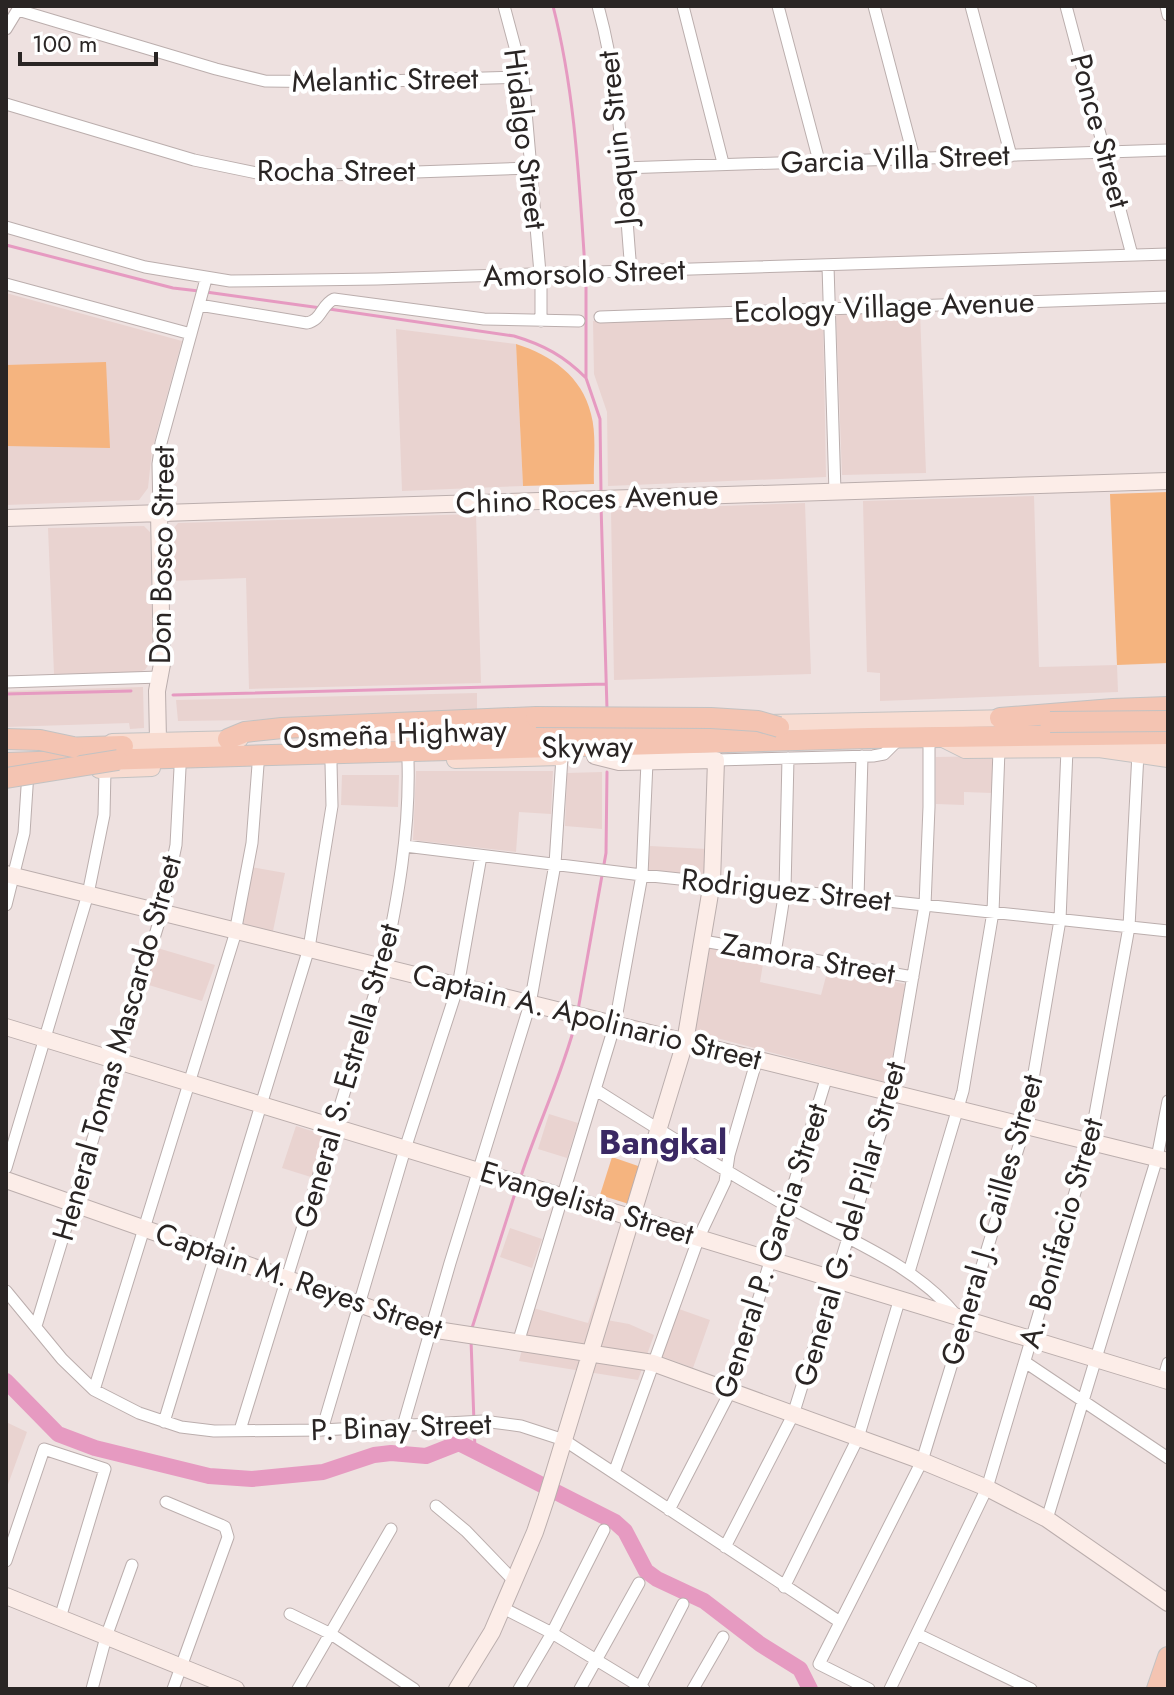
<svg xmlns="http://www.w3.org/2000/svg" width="1174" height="1695" font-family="Jost,sans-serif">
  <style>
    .built { fill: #e9d3d0 }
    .green { fill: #f5b47f }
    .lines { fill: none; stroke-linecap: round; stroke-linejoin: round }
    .stream { stroke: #e69ac1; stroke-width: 3 }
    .river { stroke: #e69ac1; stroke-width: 16 }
    .street-casing { stroke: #bbaead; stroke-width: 13 }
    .secondary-casing { stroke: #bbaead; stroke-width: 18 }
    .primary-casing { stroke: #c3c2c2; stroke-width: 18 }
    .highway-casing { stroke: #c3c2c2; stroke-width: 22 }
    .street { stroke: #fff; stroke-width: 11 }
    .secondary { stroke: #fcede8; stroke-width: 16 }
    .primary { stroke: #f8dcd1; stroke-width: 16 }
    .highway { stroke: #f4c4b2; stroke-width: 20 }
    .highway-bridge-casing { stroke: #c3c2c2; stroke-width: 22; stroke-linecap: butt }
    .highway-bridge { stroke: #f4c4b2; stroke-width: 20 }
    .labels { text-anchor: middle; stroke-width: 8; stroke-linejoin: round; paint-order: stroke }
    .street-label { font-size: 30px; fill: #2a2524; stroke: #fff }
    .quarter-label { font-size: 34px; font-weight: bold; fill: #3a2863; stroke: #fff }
  </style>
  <rect width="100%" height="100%" fill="#eee1e0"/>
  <path class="built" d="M6 293 182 341 152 450 148 488 139 500 6 505Z
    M920 312 926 473 842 475 836 314Z
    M823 314 826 477 608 486 607 412 594 374 593 321Z
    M396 329 516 344 523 486 402 491Z
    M1034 496 1039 667 1117 665 1118 692 880 701V673L867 672 863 501Z
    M805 503 811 674 614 680 611 510Z
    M476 514 481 683 249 689 246 578 170 581V533L178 523Z
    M144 526 150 532 153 658 145 670 138 672 54 674 48 528Z
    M143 687 144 728 130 729 129 723 6 727V691Z
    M477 693V714L255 720 178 721 176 700Z
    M992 756V793L964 792V805L936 804V757Z
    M416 771H553L551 814 519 812 516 852 413 840Z
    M602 772V829L565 826 567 773Z
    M342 775H399L398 807 341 805Z
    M650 846 707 849 705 877 648 873Z
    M251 867 285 873 273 931 241 924Z
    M154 947 215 965 202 1001 142 983Z
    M709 947 764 958 760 982 821 995 828 969 905 984 891 1076 883 1082 694 1032Z
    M549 1114 578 1123 567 1158 538 1149Z
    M296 1126 327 1136 314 1178 282 1168Z
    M621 1223 636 1228 607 1320 629 1324 654 1335 638 1380 519 1361 533 1308 588 1323Z
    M510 1228 542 1239 532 1268 500 1257Z
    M679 1309 710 1320 693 1368 661 1356Z
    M6 1422 27 1432 6 1490Z"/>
  <path class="green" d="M516 344C551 355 582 376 591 414 597 435 593 462 594 484L523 486Z
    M106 362 110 448 6 446V365Z
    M1168 492V663L1117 665 1110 494Z
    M612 1157 641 1167 629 1204 600 1195Z"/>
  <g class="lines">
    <path class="stream" d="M553 6C575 92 579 179 585 268
      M6 245 173 288 199 291
      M586 275V378L600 419 601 493
      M206 292 321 308
      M329 309 514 336C544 345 564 356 586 378
      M601 505 607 709
      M6 694 131 691
      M173 695 605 684
      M578 1010 606 853 607 772
      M521 1176C538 1124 562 1075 576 1021
      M472 1328 517 1187
      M471 1340 475 1450"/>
    <path class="river" d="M6 1381 58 1434 95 1448 209 1476 252 1479 323 1472 374 1455 391 1453 426 1456 459 1443 615 1522 625 1531 646 1571 657 1579 704 1601 760 1644 800 1669 810 1689"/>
    <g class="street-casing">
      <path id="street" d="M504 6 523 77 540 273
        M598 6C622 93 623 182 631 271
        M683 6 723 163
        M778 6 819 161
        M874 6 914 158
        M971 6 1011 156
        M1066 6 1132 255
        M1166 6 1168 15
        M18 10 216 69 265 81 349 82 523 77
        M6 29 20 6
        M6 104 194 160 257 173 300 176 532 168
        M622 168 1168 150
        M6 227 145 267 230 281 377 279 1168 254
        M828 266 835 492
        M6 284 191 334
        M541 284V321
        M199 305 307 323C322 320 321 305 334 299L484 319 579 321
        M600 317 1168 297
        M159 513 158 464 161 443 206 279
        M6 682 160 677
        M716 760 873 756 884 754 897 741
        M405 846 642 875 1168 931
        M858 898 862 756
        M6 905 24 833 28 772
        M703 941 913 977
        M775 954 785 890 788 758
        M596 1090C659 1130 723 1170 789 1207 846 1239 913 1263 956 1315
        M6 1168 88 894 104 815 105 770
        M909 1272 963 1091 993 912 999 750
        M6 1291 62 1359 94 1390 139 1413 181 1427 214 1431 322 1430 483 1421 521 1426 564 1440 840 1622
        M36 1326 162 912 176 845 180 768
        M518 1343 615 1024 642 875 647 762
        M1025 1362 1168 1458
        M1163 1380 1168 1363
        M94 1390 234 938 252 843 258 765
        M164 1422 309 948 332 806 331 763
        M403 1426 450 1263 530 1004 555 864 562 757
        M240 1430 383 967C398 899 410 831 408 761
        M322 1430 405 1149 458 986 481 856
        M614 1473 699 1237 725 1182 729 1155 757 1059
        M166 1502 221 1525 225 1527 228 1537 173 1689
        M436 1506 466 1531 515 1582
        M669 1510 730 1392 827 1076
        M1047 1519 1157 1158 1168 1101
        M725 1547 793 1415 893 1093 925 905 929 807V741
        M6 1561 44 1449 105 1469 60 1618
        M784 1587 858 1438 900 1298
        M503 1608 552 1633 644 1689
        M290 1614 331 1634 414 1689
        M917 1634 1031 1689
        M92 1689 106 1637 132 1565
        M298 1689 391 1529
        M519 1689 552 1633 604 1530
        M580 1689 639 1583
        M639 1689 683 1604
        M693 1689 723 1637
        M869 1689 819 1664 922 1461 1025 1126 1060 920 1067 749
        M890 1689 987 1488 1090 1142 1129 927 1138 753"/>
    </g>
    <g class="secondary-casing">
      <path id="secondary" d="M6 518 1168 481
        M158 740 157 691 162 664 159 513
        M6 874 1168 1161
        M6 1027 1168 1381
        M6 1180 430 1329 653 1363 922 1461 987 1488 1047 1519 1168 1603
        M6 1596 236 1689
        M457 1689 492 1632 535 1532 546 1499 685 1042 712 882 716 760 619 762 595 756"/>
    </g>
    <g class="primary-casing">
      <path id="primary" d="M767 723 1012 718
        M339 735 496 730
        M945 740 965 750 1099 749 1168 759
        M112 742 240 739
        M1126 742 1168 748
        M455 760 560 757
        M99 770 152 768"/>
    </g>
    <g class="highway-casing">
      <path id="highway" d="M1000 718 1113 709 1168 707
        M486 736 746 728
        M228 739 245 732 282 728 536 717
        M59 748 123 746
        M100 760 869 738 1168 734
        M6 763 68 761
        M1157 1689 1168 1657"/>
    </g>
    <use href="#street" class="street"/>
    <use href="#secondary" class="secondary"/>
    <use href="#primary" class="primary"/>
    <use href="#highway" class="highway"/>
    <g class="highway-bridge-casing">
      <path id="highway-bridge" d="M536 717 711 718 758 721 779 727
        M1050 722 1168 721
        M6 739 40 740 73 747
        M6 778 118 760"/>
    </g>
    <use href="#highway-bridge" class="highway-bridge"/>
  </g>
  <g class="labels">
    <g class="street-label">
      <text transform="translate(385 80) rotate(-1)" y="10">Melantic Street</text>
      <text transform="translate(1100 131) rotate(75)" y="10">Ponce Street</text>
      <text transform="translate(617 138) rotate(-96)" y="10">Joaquin Street</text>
      <text transform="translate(525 139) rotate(83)" y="10">Hidalgo Street</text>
      <text transform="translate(895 159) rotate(-2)" y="10">Garcia Villa Street</text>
      <text x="336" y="181">Rocha Street</text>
      <text transform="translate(584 273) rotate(-2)" y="10">Amorsolo Street</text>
      <text transform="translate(884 307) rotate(-2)" y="10">Ecology Village Avenue</text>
      <text transform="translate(587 499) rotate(-2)" y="10">Chino Roces Avenue</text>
      <text transform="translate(162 555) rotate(-89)" y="10">Don Bosco Street</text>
      <text transform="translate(395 734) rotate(-2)" y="10">Osmeña Highway</text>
      <text transform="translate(587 747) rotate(-1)" y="10">Skyway</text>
      <text transform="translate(786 890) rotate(6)" y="10">Rodriguez Street</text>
      <text transform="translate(808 959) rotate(10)" y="10">Zamora Street</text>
      <text transform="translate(587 1017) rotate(14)" y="10">Captain A. Apolinario Street</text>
      <text transform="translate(117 1048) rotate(-74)" y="10">Heneral Tomas Mascardo Street</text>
      <text transform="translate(347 1076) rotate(-74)" y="10">General S. Estrella Street</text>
      <text transform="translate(587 1203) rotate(17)" y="10">Evangelista Street</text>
      <text transform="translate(992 1220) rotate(-74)" y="10">General J. Cailles Street</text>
      <text transform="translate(850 1224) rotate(-74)" y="10">General G. del Pilar Street</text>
      <text transform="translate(1061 1233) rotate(-74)" y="10">A. Bonifacio Street</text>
      <text transform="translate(771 1251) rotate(-72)" y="10">General P. Garcia Street</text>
      <text transform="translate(299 1281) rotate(19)" y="10">Captain M. Reyes Street</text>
      <text transform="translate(401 1427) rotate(-2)" y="10">P. Binay Street</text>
    </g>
    <g class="quarter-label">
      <text x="663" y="1154">Bangkal</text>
    </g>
  </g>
  <rect width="1174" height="1695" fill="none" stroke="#2a2524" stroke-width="16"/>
  <path d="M20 52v12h136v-12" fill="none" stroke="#2a2524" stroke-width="4"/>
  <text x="32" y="52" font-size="24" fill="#2a2524" stroke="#ffffff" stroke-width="6" paint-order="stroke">100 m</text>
</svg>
